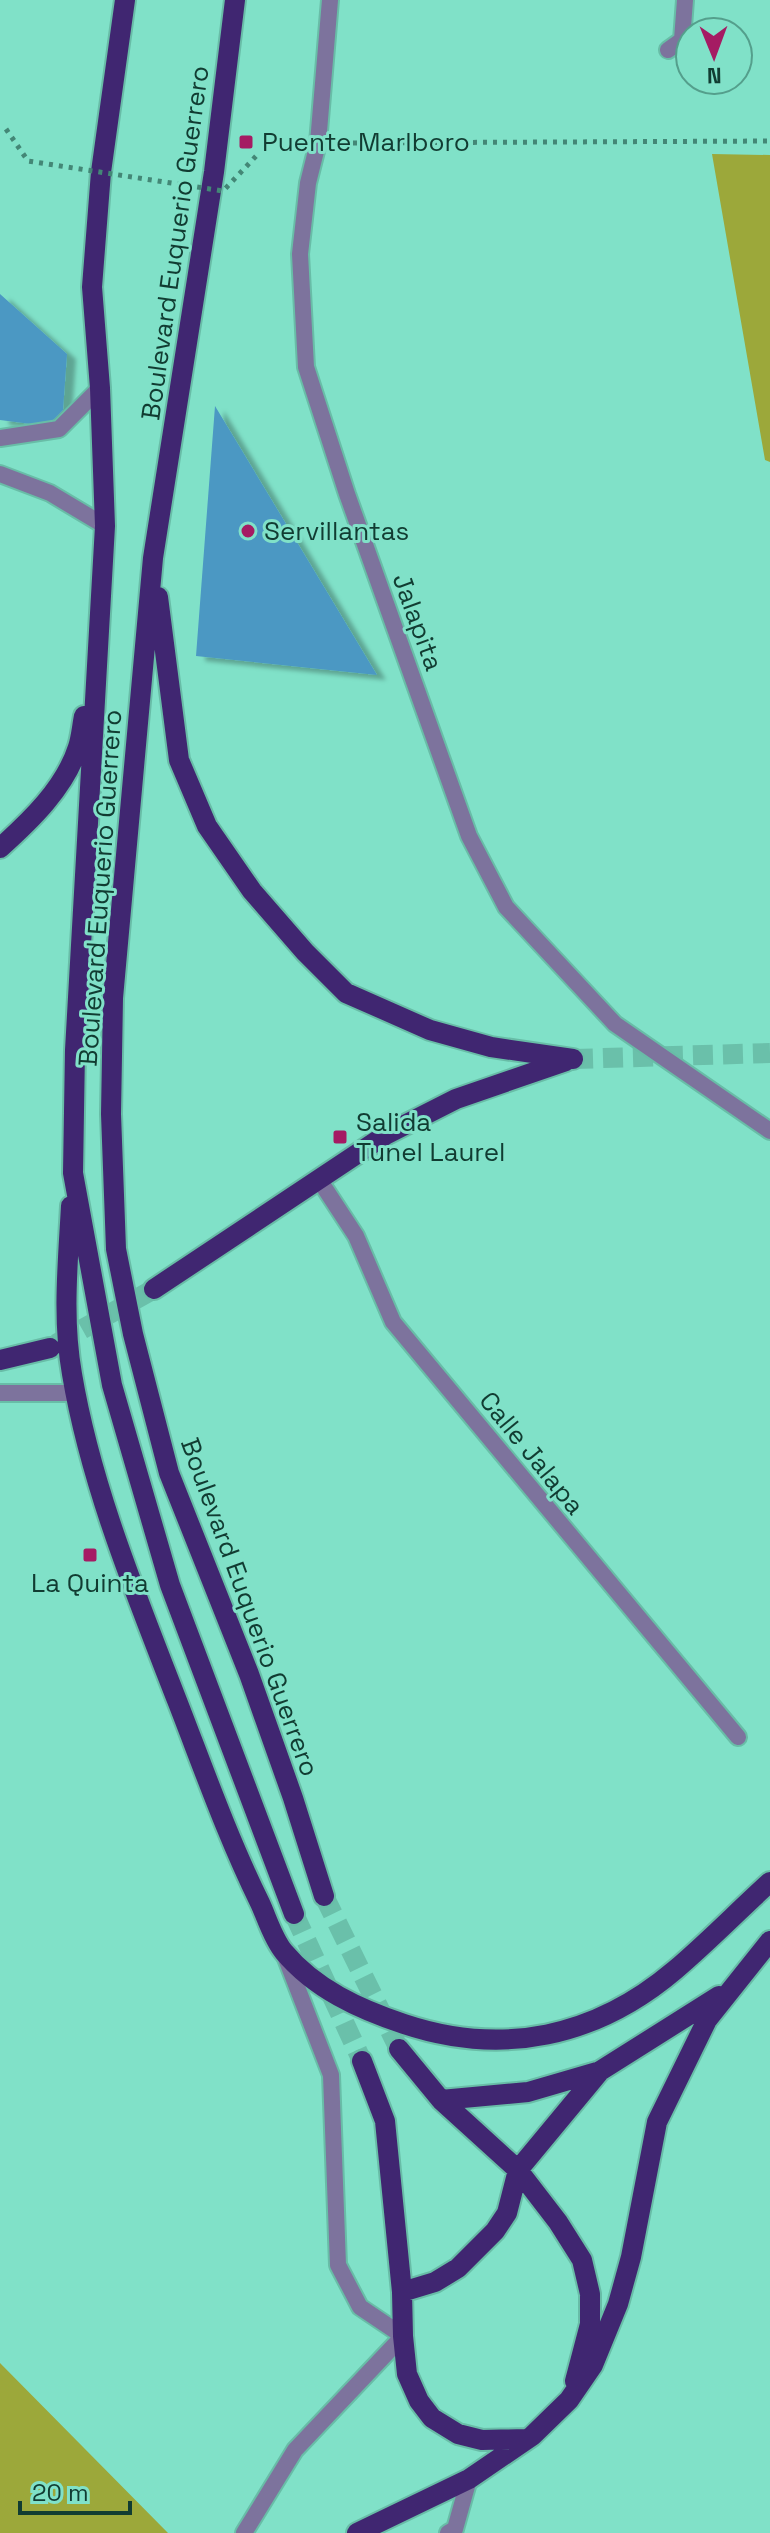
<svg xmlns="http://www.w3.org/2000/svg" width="770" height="2533" font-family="'Space Grotesk',sans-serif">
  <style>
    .green { fill: #9ca83a }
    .building { fill: #4b98c3; filter: url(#shadow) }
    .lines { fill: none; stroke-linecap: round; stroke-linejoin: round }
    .primary-tunnel { stroke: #6ac0aa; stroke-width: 20; stroke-dasharray: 20 10; stroke-linecap: butt }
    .service-casing { stroke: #68bda7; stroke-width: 20 }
    .minor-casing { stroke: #68bda7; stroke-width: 20 }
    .primary-casing { stroke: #68bda7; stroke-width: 24 }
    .path { stroke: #438776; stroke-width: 5; stroke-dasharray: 4 6; stroke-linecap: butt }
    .service { stroke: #7d739d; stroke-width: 16 }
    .minor { stroke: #7d739d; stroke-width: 16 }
    .primary { stroke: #402671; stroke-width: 20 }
    .path-bridge { stroke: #438776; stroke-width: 5; stroke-dasharray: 4 6; stroke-linecap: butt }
    .poi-dot { fill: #a51b63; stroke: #80e1c8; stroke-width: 3 }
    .labels { text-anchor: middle; stroke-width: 6; stroke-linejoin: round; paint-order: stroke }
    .poi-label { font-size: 26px; fill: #113c32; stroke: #80e1c8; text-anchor: start }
    .street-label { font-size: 26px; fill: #113c32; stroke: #80e1c8 }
  </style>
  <defs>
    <filter id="shadow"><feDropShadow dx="9" dy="5" stdDeviation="2" flood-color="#0004"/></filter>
  </defs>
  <rect width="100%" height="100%" fill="#80e1c8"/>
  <path class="green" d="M712 154 770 155V462L765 460Z
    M0 2363 168 2533H0Z"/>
  <path class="building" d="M0 294 67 354 63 410 47 426 0 420Z
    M215 406 377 675 196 656Z"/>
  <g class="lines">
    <path class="primary-tunnel" d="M573 1059 770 1053
      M56 1344 154 1289
      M324 1896 399 2049
      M294 1914 362 2061"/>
    <g class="service-casing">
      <path id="service" d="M668 50 682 40 685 0
        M0 1393H75
        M244 2533 295 2450 403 2336 360 2307 338 2265 331 2075 285 1956
        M448 2533 455 2529 469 2479"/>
    </g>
    <g class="minor-casing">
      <path id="minor" d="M330 0 318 143 308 183 300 254 306 367 347 494 469 836 506 907 615 1024 770 1131
        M0 438 59 429 100 388
        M0 474 50 493 105 526
        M320 1181 356 1236 393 1322 738 1737"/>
    </g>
    <g class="primary-casing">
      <path id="primary" d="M125 0 101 172 92 287 100 388 105 526 75 1050 73 1173 112 1385 170 1585 294 1914
        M235 0 214 172 153 558 113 998 111 1114 116 1249 133 1334 169 1473 249 1674 293 1798 324 1896
        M158 597 179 760 207 826 252 891 305 952 346 993 430 1030 491 1047 573 1059
        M0 848C30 821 65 788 78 747 81 738 82 726 84 716
        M71 1206C68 1262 62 1318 72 1374 91 1487 137 1597 178 1703 204 1770 228 1838 260 1903 267 1918 273 1939 284 1952 315 1989 359 2009 404 2024 503 2057 596 2037 675 1970 708 1942 738 1911 770 1882
        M154 1289 387 1134 456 1099 566 1061
        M0 1360 50 1348
        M399 2049 441 2100 518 2170 558 2222 582 2260 590 2294V2324L575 2381
        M362 2061 385 2121 402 2292 403 2336 407 2374 419 2401 432 2418 458 2434 482 2440 526 2439
        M441 2100 528 2092 600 2071 719 1996
        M402 2292 435 2282 458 2268 495 2231 507 2213 518 2170 600 2071
        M357 2533 469 2479 532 2436 569 2400 593 2365 618 2304 631 2257 657 2122 707 2020 770 1941"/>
    </g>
    <path class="path" d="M343 143 770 141"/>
    <use href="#service" class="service"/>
    <use href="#minor" class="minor"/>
    <use href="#primary" class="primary"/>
    <path class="path-bridge" d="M6 129 28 161 223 191 259 153"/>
  </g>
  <g class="poi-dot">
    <rect x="238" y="134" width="16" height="16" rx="4"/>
    <circle cx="248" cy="531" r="8"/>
    <rect x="332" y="1129" width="16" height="16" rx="4"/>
    <rect x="82" y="1547" width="16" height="16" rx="4"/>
  </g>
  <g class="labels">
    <g class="poi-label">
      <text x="262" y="151">Puente Marlboro</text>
      <text x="264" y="540">Servillantas</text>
      <text x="356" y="1131">Salida<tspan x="356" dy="30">Tunel Laurel</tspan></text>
      <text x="90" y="1592" text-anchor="middle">La Quinta</text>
    </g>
    <g class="street-label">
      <text transform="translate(175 243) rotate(-82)" y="9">Boulevard Euquerio Guerrero</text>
      <text transform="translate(418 622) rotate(70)" y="9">Jalapita</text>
      <text transform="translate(100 888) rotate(-86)" y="9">Boulevard Euquerio Guerrero</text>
      <text transform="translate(532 1453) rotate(51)" y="9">Calle Jalapa</text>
      <text transform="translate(250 1607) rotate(70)" y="9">Boulevard Euquerio Guerrero</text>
    </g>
  </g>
  <g transform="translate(714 56) rotate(179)"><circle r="38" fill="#80e1c8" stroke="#549f8c" stroke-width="2"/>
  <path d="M0-6L14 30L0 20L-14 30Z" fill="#a51b63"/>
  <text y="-12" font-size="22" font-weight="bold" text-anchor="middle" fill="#113c32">N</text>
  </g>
  <path d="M20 2501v12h110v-12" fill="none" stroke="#113c32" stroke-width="4"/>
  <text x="32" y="2501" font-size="24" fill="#113c32" stroke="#80e1c8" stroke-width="6" paint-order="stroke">20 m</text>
</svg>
